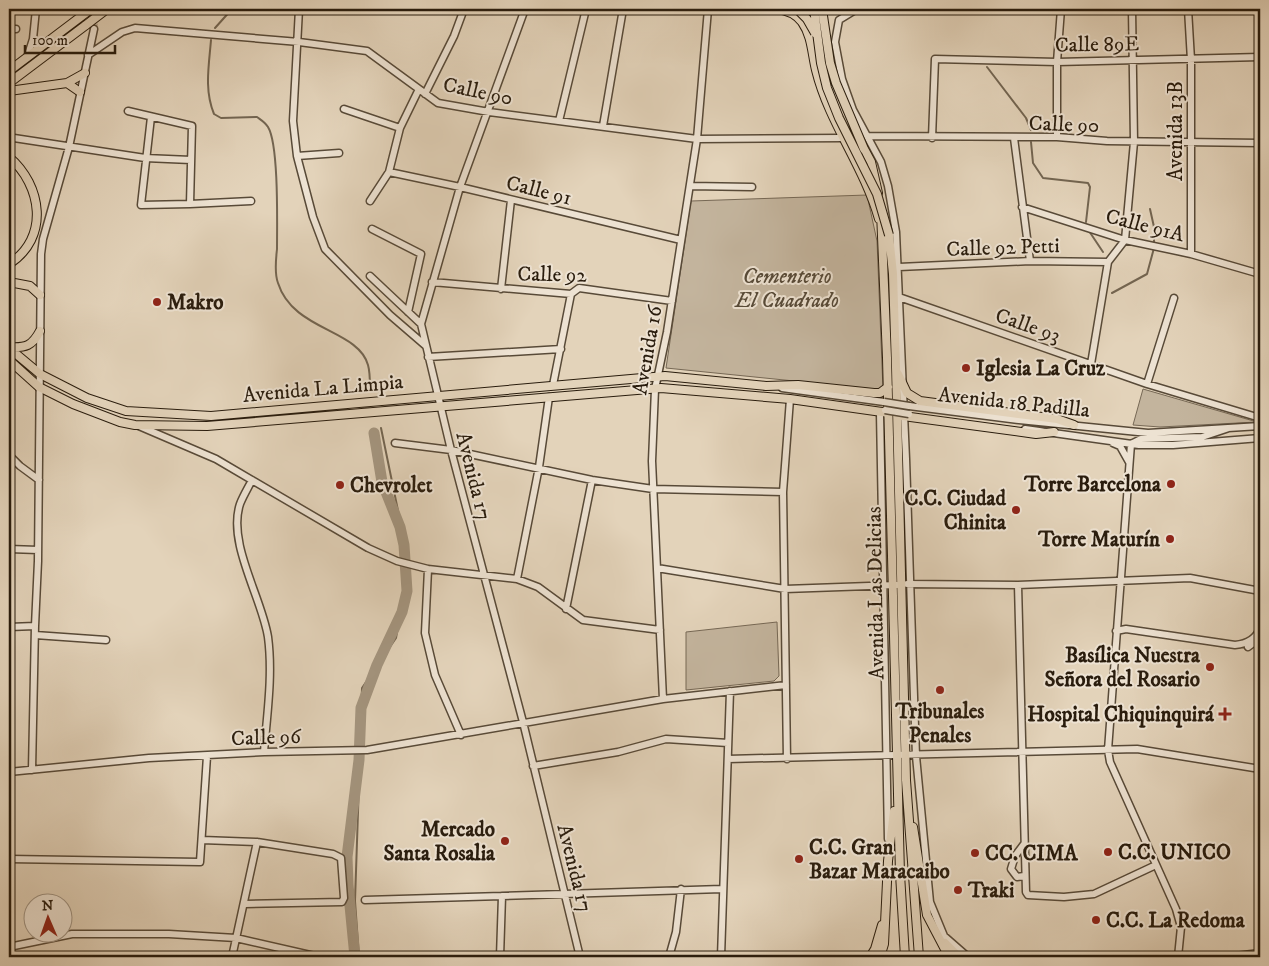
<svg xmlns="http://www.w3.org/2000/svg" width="1269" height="966" font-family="'IM FELL DW Pica',serif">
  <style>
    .green { fill: #c3b49d; stroke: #766855 }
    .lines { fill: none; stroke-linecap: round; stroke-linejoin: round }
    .stream { stroke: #736551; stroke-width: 2 }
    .river { stroke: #a4957f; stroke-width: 11 }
    .minor-tunnel { stroke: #beae97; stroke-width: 6; stroke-dasharray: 6 3; stroke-linecap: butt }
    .minor-casing { stroke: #584a38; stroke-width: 9 }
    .major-casing { stroke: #291c0d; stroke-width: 10 }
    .minor { stroke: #ede2d2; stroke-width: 6 }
    .major { stroke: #e3d3ba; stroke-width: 8 }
    .minor-bridge-casing { stroke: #584a38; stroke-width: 9; stroke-linecap: butt }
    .major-bridge-casing { stroke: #291c0d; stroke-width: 10; stroke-linecap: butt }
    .minor-bridge { stroke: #ede2d2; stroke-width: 6 }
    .major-bridge { stroke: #e3d3ba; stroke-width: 8 }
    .poi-dot { fill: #8f2418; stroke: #ede2d2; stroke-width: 2 }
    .labels { text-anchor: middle; stroke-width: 4; stroke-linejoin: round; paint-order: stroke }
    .street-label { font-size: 21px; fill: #291c0d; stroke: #ede2d2 }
    .park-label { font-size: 21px; font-style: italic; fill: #574a38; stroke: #ede2d2 }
    .poi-label { font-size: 21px; font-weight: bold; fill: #291c0d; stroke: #ede2d2; text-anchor: start }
  </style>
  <rect width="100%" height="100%" fill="#e3d3ba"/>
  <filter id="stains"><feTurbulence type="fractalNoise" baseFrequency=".004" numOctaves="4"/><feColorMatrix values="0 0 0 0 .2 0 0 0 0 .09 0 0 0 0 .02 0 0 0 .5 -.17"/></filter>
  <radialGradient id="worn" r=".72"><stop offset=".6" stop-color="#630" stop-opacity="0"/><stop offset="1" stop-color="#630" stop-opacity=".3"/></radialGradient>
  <path class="green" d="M867 195 877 241 883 390 666 368 691 201Z
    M1143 389 1257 422 1160 427 1133 425Z
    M777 622 779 676 774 681 686 690V632Z
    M1260 723V759L1255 758Z"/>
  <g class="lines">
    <path class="stream" d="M215 28 232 9
      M211 40C209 65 204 90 214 114L221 118 257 117C261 120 265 122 268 127 279 145 277 225 277 249 276 259 274 273 278 283 293 331 358 329 368 365 370 372 370 381 370 388
      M987 67 1026 118 1031 130
      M1031 142 1033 163 1043 178 1088 183 1090 187 1086 222
      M1150 209 1154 227V244
      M1089 231 1103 252
      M1112 293 1147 274 1154 248
      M360 748 362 688 396 638 409 564 381 428
      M359 957 355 901 360 753"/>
    <path class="river" d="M355 957 348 885 347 857 359 760 361 708 377 665 402 612 407 591 404 545 400 527 382 482 374 433"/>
    <path class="minor-tunnel" d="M94 29 98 9"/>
    <g class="minor-casing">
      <path id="minor" d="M299 9 293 121 297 156 313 217 325 249 390 315 426 346
        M525 9 460 187 421 324 451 450 523 722 580 957
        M857 9 839 20 835 42 842 79 853 110 881 162 888 186 896 232 906 459 916 756 930 902 944 936 968 957
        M1188 9 1191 60V254
        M784 10 854 9
        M9 29H16
        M88 55 122 32 135 28 299 42 367 51 438 103 489 112 697 139 842 138
        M27 58 33 39 36 9
        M425 94 454 36 464 9
        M344 109 400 128
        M128 111 192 126 190 204 141 205 151 117
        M559 121 586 9
        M603 126 623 9
        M867 136 1057 137 1107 141 1260 143
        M1057 137V62L1061 9
        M14 138 145 158 191 160
        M932 138 935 59 1057 62 1260 57
        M1014 138 1030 261
        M297 156 339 153
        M389 172 460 187 681 240
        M690 186 752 187
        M370 201 389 172 400 128 419 89
        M190 204 251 201
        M1022 207 1125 240 1191 254 1260 274
        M372 229 421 254 408 312
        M899 267 1030 261 1108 262
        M370 276 421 324
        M432 282 571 294 579 288 672 301
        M501 289 511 200
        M899 297 1147 384 1260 418
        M428 357 561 349
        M1091 364 1108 262 1125 240 1134 142 1132 9
        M1147 384 1174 298
        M553 385 571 294
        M782 388 884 402
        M909 406 1019 420 1148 433 1260 426
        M880 413 888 839
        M139 426 216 459 368 548 397 561 428 569 517 579 538 587 583 620 660 630
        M1025 429 1139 445H1173L1260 438
        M395 443 451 450 592 480 653 489 783 492
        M1113 443 1120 446 1129 462
        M9 455 20 466 39 480
        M252 480C248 488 243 496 240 504 227 543 262 598 268 637 273 675 267 714 264 752
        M9 549 38 550
        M657 568 785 589 897 585
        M428 569 425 633 435 675 461 735
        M517 579 539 467 549 397
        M907 584 1018 585 1190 578 1260 591
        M1018 585 1026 892 1028 895 1064 897 1094 894 1156 865
        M566 609 592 480
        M9 627 35 626
        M1116 631 1126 629 1235 645C1246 644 1256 640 1260 628
        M35 635 106 640
        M1248 647 1260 638
        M663 699 652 461 655 389 667 332 697 139 708 9
        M728 759 1137 749 1260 769
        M787 759 783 492 790 399 794 400
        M533 766 618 752 666 739 728 743
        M32 770 35 626 38 561 41 254 43 239 69 147 94 29
        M9 772 149 758 264 752 367 750 663 699 786 685
        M202 840 257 842 333 854 341 858 344 898 342 902 245 904
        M1024 844 1015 856 1011 869 1017 877 1024 876
        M9 859 200 862 207 756
        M365 900 502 896
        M9 947 72 934H169L236 938 319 957
        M232 957 257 842
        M500 957 502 896 722 889
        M669 957 676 932 681 889
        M721 957 730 691
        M1178 957 1181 927 1176 909 1110 762 1108 750 1131 444 1141 439 1202 437 1229 428
        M1227 957 1260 953"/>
    </g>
    <g class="major-casing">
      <path id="major" d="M776 9C786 10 796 14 802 22 812 36 812 54 816 70 829 123 864 166 879 219
        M9 71 91 9
        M9 83 86 25
        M67 83 80 92
        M9 91 67 83 85 73
        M864 149 871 162 878 193
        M9 157C42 185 50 238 9 264
        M881 212 887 358 900 874 905 957
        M889 235 893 274 896 367 906 780 919 957
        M9 282 30 286 40 295
        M9 347C26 348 32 346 40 331
        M9 348 40 374 87 398 126 411 211 416 665 376 766 386 798 385 874 393H880L888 387
        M9 360 39 387 73 404 120 422 135 425 207 426 661 388 790 399 889 413
        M898 374 907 393 920 401 1057 419 1074 425
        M903 416 1036 434 1054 432
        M913 827 927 915 949 957
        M945 943 959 957
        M870 957 875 949 882 925
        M880 957 884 944 888 861 894 811"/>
    </g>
    <use href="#minor" class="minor"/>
    <use href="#major" class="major"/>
    <g class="minor-bridge-casing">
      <path id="minor-bridge" d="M884 402 909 406
        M885 410 909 414"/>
    </g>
    <g class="major-bridge-casing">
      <path id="major-bridge" d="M797 9 807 19 815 33
        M814 9 821 63 827 88 839 118 877 194 889 235
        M822 9 830 63 836 83 864 149
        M86 25 107 9"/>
    </g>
    <use href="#minor-bridge" class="minor-bridge"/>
    <use href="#major-bridge" class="major-bridge"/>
  </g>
  <g class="poi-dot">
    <circle cx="157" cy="302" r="5"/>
    <circle cx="966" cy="368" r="5"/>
    <circle cx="1171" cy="484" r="5"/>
    <circle cx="340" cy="485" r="5"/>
    <circle cx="1016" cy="510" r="5"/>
    <circle cx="1170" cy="539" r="5"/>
    <circle cx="1210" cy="667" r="5"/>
    <circle cx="940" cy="690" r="5"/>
    <path d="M1222.5 706.5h5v5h5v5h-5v5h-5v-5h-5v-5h5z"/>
    <circle cx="505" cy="841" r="5"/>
    <circle cx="1108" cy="852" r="5"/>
    <circle cx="975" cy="853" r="5"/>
    <circle cx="799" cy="859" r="5"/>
    <circle cx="958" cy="890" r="5"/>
    <circle cx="1096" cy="920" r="5"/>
  </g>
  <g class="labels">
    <g class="street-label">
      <text transform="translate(1097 44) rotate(-1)" y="7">Calle 89E</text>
      <text transform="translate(478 91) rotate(12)" y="7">Calle 90</text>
      <text transform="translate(1064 124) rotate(2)" y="7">Calle 90</text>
      <text transform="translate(1175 131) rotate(-90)" y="7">Avenida 13B</text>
      <text transform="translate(539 190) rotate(14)" y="7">Calle 91</text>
      <text transform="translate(1145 225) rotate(14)" y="7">Calle 91A</text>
      <text transform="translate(1003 247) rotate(-2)" y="7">Calle 92 Petti</text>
      <text transform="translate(552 274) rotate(1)" y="7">Calle 92</text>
      <text transform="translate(1028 325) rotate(19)" y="7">Calle 93</text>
      <text transform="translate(647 350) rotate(-80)" y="7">Avenida 16</text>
      <text transform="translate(323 388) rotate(-5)" y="7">Avenida La Limpia</text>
      <text transform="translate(1014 402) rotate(6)" y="7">Avenida 18 Padilla</text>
      <text transform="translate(474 476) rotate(76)" y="7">Avenida 17</text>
      <text transform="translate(875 593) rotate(-91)" y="7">Avenida Las Delicias</text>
      <text transform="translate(266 737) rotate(-2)" y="7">Calle 96</text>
      <text transform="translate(575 868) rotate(76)" y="7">Avenida 17</text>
    </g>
    <g class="park-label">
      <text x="787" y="283">Cementerio<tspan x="787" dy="24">El Cuadrado</tspan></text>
    </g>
    <g class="poi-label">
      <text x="167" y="309">Makro</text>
      <text x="976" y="375">Iglesia La Cruz</text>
      <text x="1161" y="491" text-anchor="end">Torre Barcelona</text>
      <text x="350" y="492">Chevrolet</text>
      <text x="1006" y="505" text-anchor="end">C.C. Ciudad<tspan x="1006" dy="24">Chinita</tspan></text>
      <text x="1160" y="546" text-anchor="end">Torre Maturín</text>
      <text x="1200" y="662" text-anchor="end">Basílica Nuestra<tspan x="1200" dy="24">Señora del Rosario</tspan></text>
      <text x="940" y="718" text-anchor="middle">Tribunales<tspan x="940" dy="24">Penales</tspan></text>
      <text x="1214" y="721" text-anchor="end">Hospital Chiquinquirá</text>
      <text x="495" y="836" text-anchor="end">Mercado<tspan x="495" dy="24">Santa Rosalia</tspan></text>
      <text x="809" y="854">C.C. Gran<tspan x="809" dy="24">Bazar Maracaibo</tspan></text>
      <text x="1118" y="859">C.C. UNICO</text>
      <text x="985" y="860">CC. CIMA</text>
      <text x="968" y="897">Traki</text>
      <text x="1106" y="927">C.C. La Redoma</text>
    </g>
  </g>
  <rect width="1269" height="966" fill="none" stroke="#e3d3ba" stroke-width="30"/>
  <rect x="10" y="10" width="1249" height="946" fill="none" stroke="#291c0d" stroke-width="2.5"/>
  <rect x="15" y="15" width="1239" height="936" fill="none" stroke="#291c0d"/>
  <g transform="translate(48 918) rotate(358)"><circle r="24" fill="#ede2d2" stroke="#9f9383"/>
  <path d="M0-4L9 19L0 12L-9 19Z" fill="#8f2418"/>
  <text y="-8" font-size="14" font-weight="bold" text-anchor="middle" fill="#291c0d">N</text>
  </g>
  <path d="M25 45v8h90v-8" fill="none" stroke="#291c0d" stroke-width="2.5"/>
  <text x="32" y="45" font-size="15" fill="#291c0d" stroke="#ede2d2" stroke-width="4" paint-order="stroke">100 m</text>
  <rect width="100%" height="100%" filter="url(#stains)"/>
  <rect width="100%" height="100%" fill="url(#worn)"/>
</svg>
